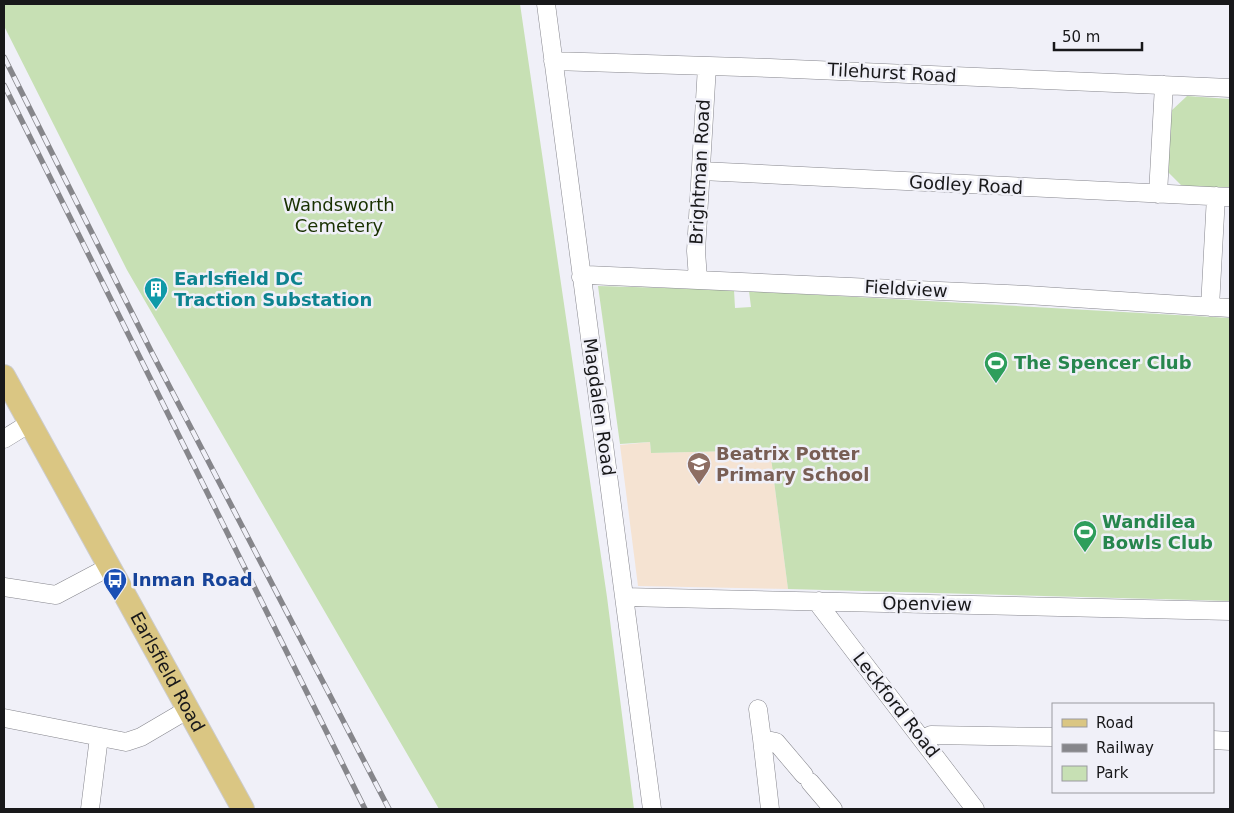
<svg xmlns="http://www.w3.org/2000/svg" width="1234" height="813" font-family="'DejaVu Sans',sans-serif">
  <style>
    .education { fill: #f5e3d2 }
    .green { fill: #c7e0b4 }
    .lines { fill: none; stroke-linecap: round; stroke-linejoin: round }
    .minor-casing { stroke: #86868d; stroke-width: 19 }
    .major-casing { stroke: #cccccd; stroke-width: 24 }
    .minor { stroke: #fff; stroke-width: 18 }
    .major { stroke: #dac683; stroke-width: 22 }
    .rail-casing { stroke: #86868b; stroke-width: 5.5 }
    .rail { stroke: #f0f0f8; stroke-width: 4; stroke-dasharray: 11; stroke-linecap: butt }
    .labels { text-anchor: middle; stroke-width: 5; stroke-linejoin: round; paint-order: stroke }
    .street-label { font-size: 18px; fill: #18181a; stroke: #f0f0f8 }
    .park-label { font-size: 18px; fill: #193100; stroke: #f0f0f8 }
    .culture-label { font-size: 18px; font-weight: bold; fill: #0d838f; stroke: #f0f0f8; text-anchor: start }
    .leisure-label { font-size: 18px; font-weight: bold; fill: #27864d; stroke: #f0f0f8; text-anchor: start }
    .education-label { font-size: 18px; font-weight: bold; fill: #785e54; stroke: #f0f0f8; text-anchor: start }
    .transit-label { font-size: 18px; font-weight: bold; fill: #164399; stroke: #f0f0f8; text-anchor: start }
  </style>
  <rect width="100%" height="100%" fill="#f0f0f8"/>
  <path class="education" d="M650 442 651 453 770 450 788 589 638 586 620 445Z"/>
  <path class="green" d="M4 4H520L607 597 634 809H439L127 270 4 26Z
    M1187 96 1230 99V187H1183L1168 172 1170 112Z
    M598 286 734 290 735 308 751 307 749 291 1230 318V601L788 589 770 450 651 453 650 442 620 444Z"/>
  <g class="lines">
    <g class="minor-casing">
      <path id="minor" d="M546 4 652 809
        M553 61 770 68 1230 88
        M701 171 1230 197
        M1158 194 1164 85
        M581 277 587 275 1027 295 1230 308
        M698 279 696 251 707 66
        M1210 307 1216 196
        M4 439 30 423
        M4 587 56 595 109 567
        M624 597 1230 611
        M819 601 820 606 975 809
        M758 709 762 739
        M4 718 126 742 141 737 187 710
        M923 739 931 735 1053 737
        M1213 740 1230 741
        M810 782 833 809
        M90 809 99 737
        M770 809 762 739 776 742 804 775"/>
    </g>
    <g class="major-casing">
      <g id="major">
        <path id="s1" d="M4 376 243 809"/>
      </g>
    </g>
    <use href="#minor" class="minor"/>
    <use href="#major" class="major"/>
    <g class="rail-casing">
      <path id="rail" d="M4 57 151 351 389 809
        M4 85 365 809"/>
    </g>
    <use href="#rail" class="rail"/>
  </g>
  <defs>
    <g id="building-pin" transform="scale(1.25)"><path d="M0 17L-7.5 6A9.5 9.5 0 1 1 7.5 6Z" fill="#0f9aa8" stroke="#f0f0f8"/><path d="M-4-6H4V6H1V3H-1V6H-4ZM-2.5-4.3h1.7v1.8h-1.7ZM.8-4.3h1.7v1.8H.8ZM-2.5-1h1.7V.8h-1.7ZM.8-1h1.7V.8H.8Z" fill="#fff"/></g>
    <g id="stadium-pin" transform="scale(1.25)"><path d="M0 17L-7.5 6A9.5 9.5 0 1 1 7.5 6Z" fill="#2e9e5b" stroke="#f0f0f8"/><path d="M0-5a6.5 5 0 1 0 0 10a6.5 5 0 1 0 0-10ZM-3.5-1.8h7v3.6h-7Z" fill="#fff"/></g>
    <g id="school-pin" transform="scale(1.25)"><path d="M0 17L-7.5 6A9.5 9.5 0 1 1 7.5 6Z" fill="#8d6e63" stroke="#f0f0f8"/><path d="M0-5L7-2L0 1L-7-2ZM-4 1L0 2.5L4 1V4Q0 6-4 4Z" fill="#fff"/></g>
    <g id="bus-pin" transform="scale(1.25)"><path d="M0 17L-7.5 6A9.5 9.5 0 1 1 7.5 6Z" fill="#1a4fb4" stroke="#f0f0f8"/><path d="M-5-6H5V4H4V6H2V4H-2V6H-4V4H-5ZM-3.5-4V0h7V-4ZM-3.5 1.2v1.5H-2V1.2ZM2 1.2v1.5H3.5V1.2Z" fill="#fff"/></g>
  </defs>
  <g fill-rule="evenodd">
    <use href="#building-pin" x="156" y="289"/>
    <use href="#stadium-pin" x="996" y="363"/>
    <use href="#school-pin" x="699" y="464"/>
    <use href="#stadium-pin" x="1085" y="532"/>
    <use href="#bus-pin" x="115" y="580"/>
  </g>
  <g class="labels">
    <g class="street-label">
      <text transform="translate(892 73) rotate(3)" y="6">Tilehurst Road</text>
      <text transform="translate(700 172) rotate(-87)" y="6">Brightman Road</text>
      <text transform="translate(966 185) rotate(3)" y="6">Godley Road</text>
      <text transform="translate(906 289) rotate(3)" y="6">Fieldview</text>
      <text transform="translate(599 407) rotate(82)" y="6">Magdalen Road</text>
      <text transform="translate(927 604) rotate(1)" y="6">Openview</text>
      <text dy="6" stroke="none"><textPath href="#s1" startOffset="338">Earlsfield Road</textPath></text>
      <text transform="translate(896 705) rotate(52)" y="6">Leckford Road</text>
    </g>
    <g class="park-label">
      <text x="339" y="211">Wandsworth<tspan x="339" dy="21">Cemetery</tspan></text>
    </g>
    <g class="culture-label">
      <text x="174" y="285">Earlsfield DC<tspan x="174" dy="21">Traction Substation</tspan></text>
    </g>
    <g class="leisure-label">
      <text x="1014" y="369">The Spencer Club</text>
      <text x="1102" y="528">Wandilea<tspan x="1102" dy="21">Bowls Club</tspan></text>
    </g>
    <g class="education-label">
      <text x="716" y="460">Beatrix Potter<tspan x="716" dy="21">Primary School</tspan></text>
    </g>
    <g class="transit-label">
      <text x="132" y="586">Inman Road</text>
    </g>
  </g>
  <rect width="1234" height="813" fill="none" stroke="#18181a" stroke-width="10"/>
  <rect x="1052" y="703" width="162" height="90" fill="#f0f0f8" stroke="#9a9a9f"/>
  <rect x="1062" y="719" width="25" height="8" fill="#dac683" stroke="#9a9a9f"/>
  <text x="1096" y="728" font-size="15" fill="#18181a">Road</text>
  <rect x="1062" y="744" width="25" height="8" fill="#86868b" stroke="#9a9a9f"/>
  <text x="1096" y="753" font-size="15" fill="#18181a">Railway</text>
  <rect x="1062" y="766" width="25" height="15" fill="#c7e0b4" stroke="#9a9a9f"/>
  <text x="1096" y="778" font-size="15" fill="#18181a">Park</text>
  <path d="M1054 42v8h88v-8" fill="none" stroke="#18181a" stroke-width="2.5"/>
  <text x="1062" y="42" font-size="15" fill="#18181a" stroke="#f0f0f8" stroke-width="4" paint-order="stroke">50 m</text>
</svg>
